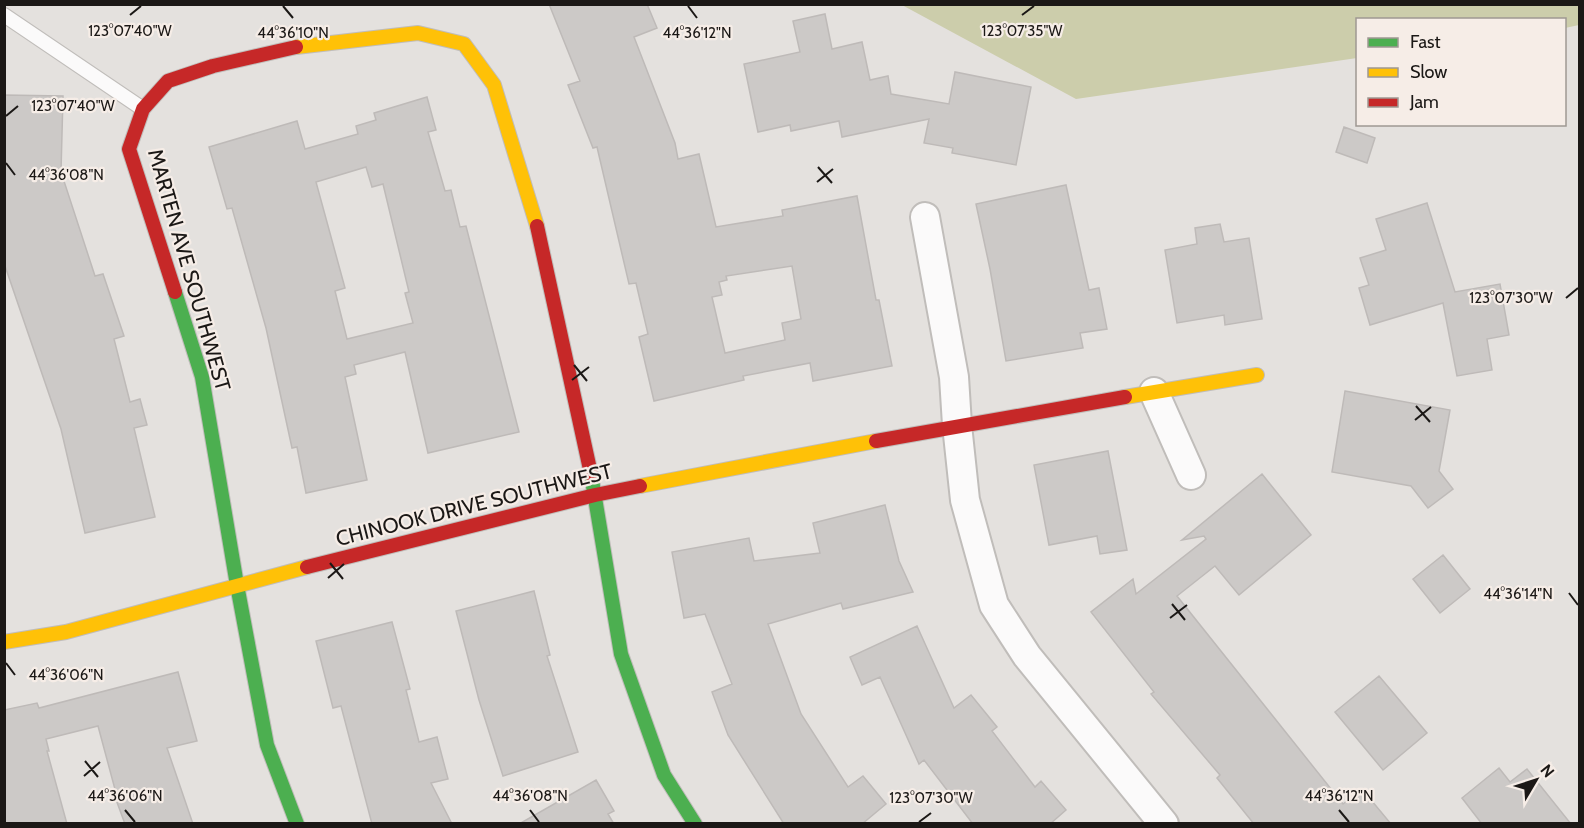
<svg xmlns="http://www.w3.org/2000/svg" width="1584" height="828" font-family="Cabin,sans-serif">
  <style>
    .green { fill: #cccdab }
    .building { fill: #ccc9c7; stroke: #bebab8; stroke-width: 1.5; fill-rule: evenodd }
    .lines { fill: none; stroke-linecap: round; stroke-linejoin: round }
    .lane-casing { stroke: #c0bdba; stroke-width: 16 }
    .street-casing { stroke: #c0bdba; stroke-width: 32 }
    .fast-casing { stroke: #c0bdba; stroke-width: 16 }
    .slow-casing { stroke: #c0bdba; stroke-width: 16 }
    .jam-casing { stroke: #c0bdba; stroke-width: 16 }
    .lane { stroke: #fbfafa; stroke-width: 14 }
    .street { stroke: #fbfafa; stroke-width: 28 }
    .fast { stroke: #4caf50; stroke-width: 14 }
    .slow { stroke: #ffc107; stroke-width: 14 }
    .jam { stroke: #c62828; stroke-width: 14 }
    .ticks { fill: none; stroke: #1b1816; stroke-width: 2 }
    .labels { text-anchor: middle; stroke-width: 4.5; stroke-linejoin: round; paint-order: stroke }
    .street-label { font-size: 21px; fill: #1b1816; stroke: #f6ede7 }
    .ticks-label { font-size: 15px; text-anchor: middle; fill: #1b1816; stroke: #f6ede7; stroke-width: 4.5; stroke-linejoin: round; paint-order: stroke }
  </style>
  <rect width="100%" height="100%" fill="#e4e1de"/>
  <path class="green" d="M1579 4V25L1565 28 1564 20H1358L1357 58 1076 99 902 5Z"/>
  <path class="building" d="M549 4H647L657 28 634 37 675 143 678 159 699 154 716 227 783 216 782 210 857 196 876 300H879L892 366 813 381 810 363 743 376 744 380 654 401 639 337 648 334 636 283 629 284 597 147 593 148 568 85 580 81ZM792 266 801 319 782 323 785 340 725 353 712 297 722 295 719 282 727 280 726 276Z
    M825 14 832 49 862 42 870 80 888 76 891 94 949 104 955 72 1031 87 1016 165 952 153 953 148 924 143 929 119 842 137 839 121 791 131 790 125 758 132 744 64 800 52 793 21Z
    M4 95 63 96 61 172 95 276 103 274 124 336 114 339 130 402 140 399 147 425 134 428 155 517 85 533 61 429 4 263Z
    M427 97 436 130 428 132 445 191 451 190 460 227 466 226 519 432 428 453 405 352 354 365 356 374 345 377 367 480 306 493 297 447 292 448 266 328 232 208 227 209 209 147 297 121 305 149 358 134 356 126 376 120 374 113ZM366 167 372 187 383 184 409 292 405 293 413 323 347 339 335 291 345 288 316 182Z
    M1344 127 1375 138 1367 163 1336 152Z
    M1066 185 1089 290 1099 288 1107 329 1080 333 1083 348 1006 361 990 269 976 204Z
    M1427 203 1455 292 1500 284 1509 335 1487 339 1492 370 1457 376 1443 303 1370 325 1359 288 1369 285 1360 258 1386 250 1376 219Z
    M1220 224 1224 242 1249 238 1262 319 1225 325 1224 315 1177 323 1165 250 1197 244 1195 228Z
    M1345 391 1450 410 1439 471 1453 489 1428 508 1411 486 1332 472Z
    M1108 451 1127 550 1100 554 1097 536 1049 545 1034 465Z
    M1262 474 1311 535 1239 595 1215 566 1177 596 1343 804 1362 789 1391 824H1254L1217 778 1220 775 1151 694 1154 692 1091 612 1133 579 1136 594 1206 539 1204 536 1182 540Z
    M885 505 899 561 913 592 843 609 841 603 768 624 801 714 848 787 863 776 886 804 862 824H784L728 735 712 692 732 684 705 614 684 618 672 552 749 538 754 561 820 553 813 523Z
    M1443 555 1470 589 1440 613 1413 579Z
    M534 591 550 655 547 656 578 752 503 776 479 700 456 611Z
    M392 622 410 689 406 690 419 742 437 737 448 779 431 783 452 824H372L341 706 333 708 316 641Z
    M917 626 954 708 971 695 997 727 992 731 1035 787 1041 781 1066 810 1050 824H973L924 760 919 764 880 677 862 685 850 657Z
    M178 672 197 741 167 748 193 824H125L114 794 116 793 98 726 46 739 49 751H47L67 824H4V710L37 703 39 708Z
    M1379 676 1427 733 1383 770 1335 712Z
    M1499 768 1510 782 1527 769 1571 824H1482L1462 798Z
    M596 780 614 811 608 814 614 824H519Z"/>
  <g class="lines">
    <g class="lane-casing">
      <path id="lane" d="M4 15 143 109"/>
    </g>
    <g class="street-casing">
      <path id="street" d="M925 217 954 377 957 425 965 500 994 605 1027 656 1164 824
        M1154 392 1191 475"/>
    </g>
    <g class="fast-casing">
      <path id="fast" d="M175 292 202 377 237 585 267 745 297 824
        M591 474 621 654 664 775 695 824"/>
    </g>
    <g class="slow-casing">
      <path id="slow" d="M296 47 418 33 464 44 494 85 537 226
        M1125 397 1257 375
        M640 486 876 441
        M4 642 66 632 307 567"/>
    </g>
    <g class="jam-casing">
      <path id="jam" d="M537 226 591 474
        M175 292 129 149 143 109 168 81 213 66 296 47
        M876 441 1125 397
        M307 567 595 495 640 486"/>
    </g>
    <use href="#lane" class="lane"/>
    <use href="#street" class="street"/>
    <use href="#fast" class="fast"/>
    <use href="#slow" class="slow"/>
    <use href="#jam" class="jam"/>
  </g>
  <path class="ticks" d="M283 6 293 18M688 6 697 18M130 15 141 6M1022 15 1034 6M6 116 18 106M6 163 15 175M818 167 832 183M817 182 833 169M1566 298 1578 288M574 365 587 381M572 380 589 367M1416 406 1430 422M1415 420 1431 407M330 563 343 579M328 578 344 564M1569 593 1578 605M1172 604 1185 620M1170 618 1187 605M6 663 15 675M85 761 98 777M84 776 100 762M125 810 135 822M530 810 539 822M1339 810 1349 822M919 822 931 813"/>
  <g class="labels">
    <g class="street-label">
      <text transform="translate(189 270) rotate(74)" y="7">MARTEN AVE SOUTHWEST</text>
      <text transform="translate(474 505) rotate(-14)" y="7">CHINOOK DRIVE SOUTHWEST</text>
    </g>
  </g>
  <g class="ticks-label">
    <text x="130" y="36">123°07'40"W</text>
    <text x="1022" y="36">123°07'35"W</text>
    <text x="293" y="38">44°36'10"N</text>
    <text x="697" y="38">44°36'12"N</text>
    <text x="73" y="111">123°07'40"W</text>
    <text x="66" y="180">44°36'08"N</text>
    <text x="1511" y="303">123°07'30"W</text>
    <text x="1518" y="599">44°36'14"N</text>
    <text x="66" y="680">44°36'06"N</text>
    <text x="125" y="801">44°36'06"N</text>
    <text x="530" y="801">44°36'08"N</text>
    <text x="1339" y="801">44°36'12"N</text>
    <text x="931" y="803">123°07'30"W</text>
  </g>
  <rect width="1584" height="828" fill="none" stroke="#1b1816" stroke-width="12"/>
  <rect x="1356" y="18" width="210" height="108" fill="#f6ede7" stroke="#9e9893" stroke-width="1.5"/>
  <rect x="1368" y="38" width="30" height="9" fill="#4caf50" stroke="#9e9893" stroke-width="1.5"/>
  <text x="1410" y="48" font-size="18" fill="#1b1816">Fast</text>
  <rect x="1368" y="68" width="30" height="9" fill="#ffc107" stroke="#9e9893" stroke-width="1.5"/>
  <text x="1410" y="78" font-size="18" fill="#1b1816">Slow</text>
  <rect x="1368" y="98" width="30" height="9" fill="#c62828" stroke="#9e9893" stroke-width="1.5"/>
  <text x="1410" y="108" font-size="18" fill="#1b1816">Jam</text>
  <g transform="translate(1536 780) rotate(51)" stroke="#f6ede7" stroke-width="4.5" paint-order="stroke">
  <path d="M0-4.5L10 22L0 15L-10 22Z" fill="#1b1816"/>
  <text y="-9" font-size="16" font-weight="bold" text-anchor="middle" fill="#1b1816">N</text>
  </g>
</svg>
